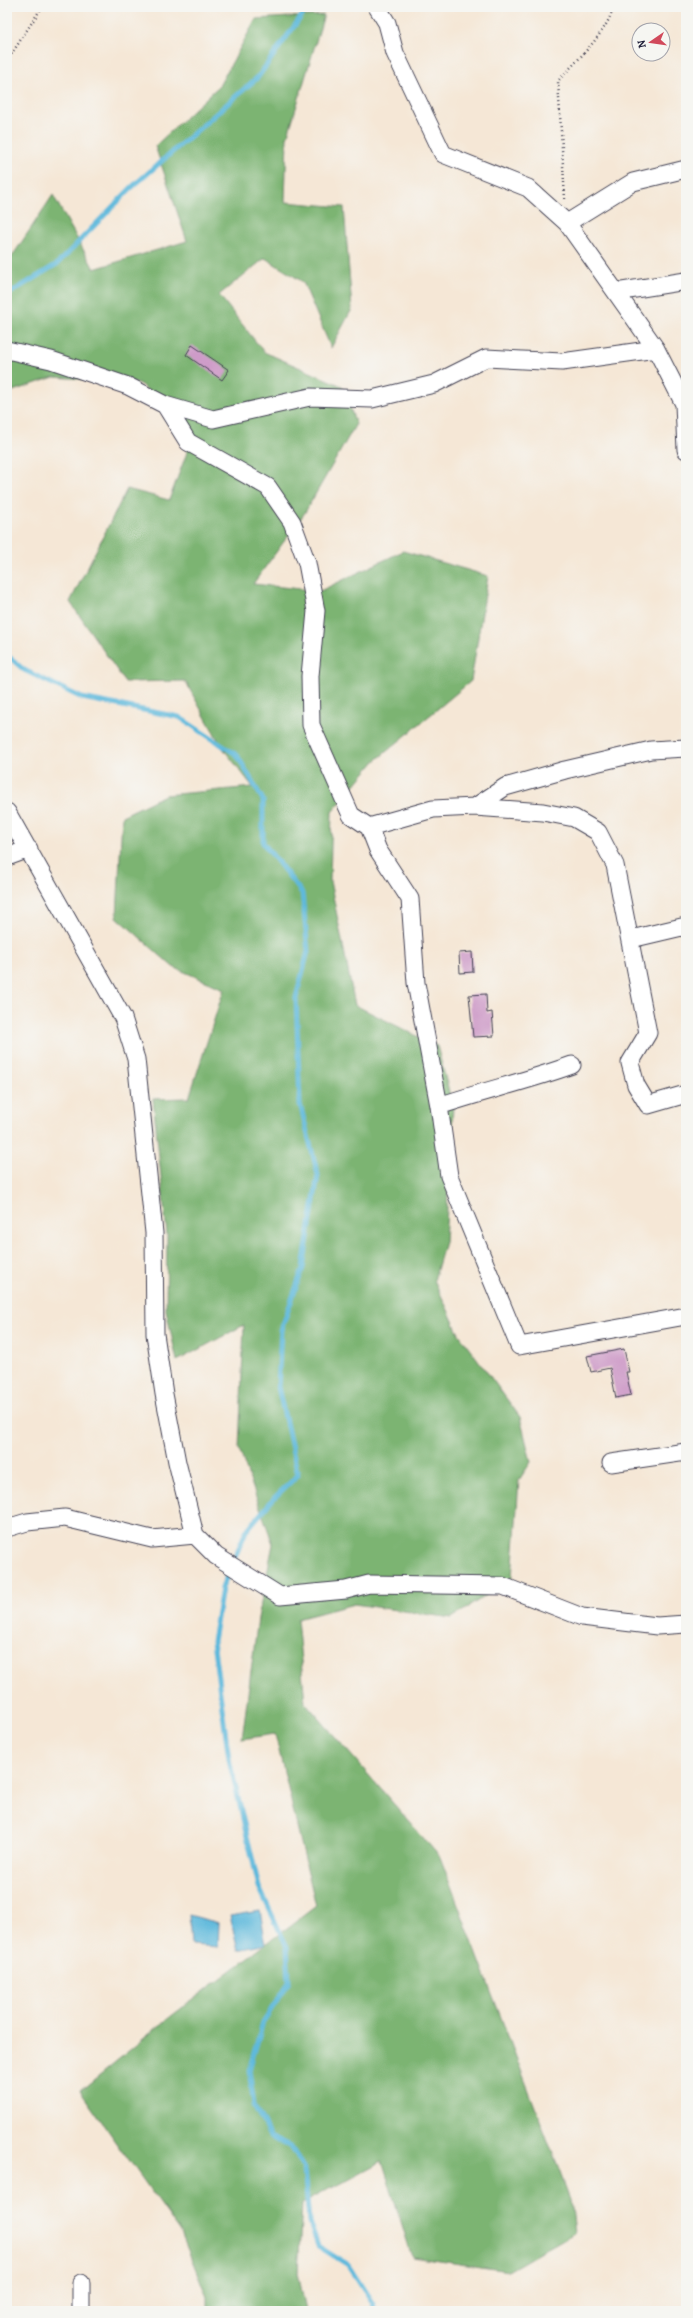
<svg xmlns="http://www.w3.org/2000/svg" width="693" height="2318" font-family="Alegreya,serif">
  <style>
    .forest { fill: #7bb472; stroke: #4e6b56 }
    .water { fill: #5fb9dc; stroke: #406e8c }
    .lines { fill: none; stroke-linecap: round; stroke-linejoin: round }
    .stream { stroke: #5fb9dc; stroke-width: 5 }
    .building { fill: #ce9bc8 }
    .minor-casing { stroke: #424052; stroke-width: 19 }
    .path { stroke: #424052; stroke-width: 2.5; stroke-dasharray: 1 3; stroke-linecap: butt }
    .minor { stroke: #fff; stroke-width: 17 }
  </style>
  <rect width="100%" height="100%" fill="#f6f6f2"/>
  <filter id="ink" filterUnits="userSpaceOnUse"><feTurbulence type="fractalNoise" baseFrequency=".025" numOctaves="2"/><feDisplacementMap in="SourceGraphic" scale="8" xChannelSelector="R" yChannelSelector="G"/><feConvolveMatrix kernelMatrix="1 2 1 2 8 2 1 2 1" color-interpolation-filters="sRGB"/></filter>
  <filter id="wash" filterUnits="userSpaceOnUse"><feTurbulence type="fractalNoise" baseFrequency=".012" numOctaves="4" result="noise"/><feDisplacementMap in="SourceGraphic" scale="16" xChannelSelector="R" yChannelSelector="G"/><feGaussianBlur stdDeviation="0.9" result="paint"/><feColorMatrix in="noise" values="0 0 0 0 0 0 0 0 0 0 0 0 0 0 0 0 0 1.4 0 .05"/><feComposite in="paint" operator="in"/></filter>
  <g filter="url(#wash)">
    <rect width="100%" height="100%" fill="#f5e7d6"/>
    <path class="forest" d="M324 15 287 138 285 202 344 207 352 309 331 348 303 282 265 258 219 295 264 352 342 386 356 424 304 514 253 584 320 591 403 551 488 576 471 681 374 762 332 812 330 881 355 1005 437 1046 453 1107 445 1242 434 1280 459 1334 520 1417 531 1462 519 1480 512 1578 452 1618 354 1604 297 1619 305 1702 440 1857 570 2199 574 2233 508 2271 412 2257 382 2161 302 2204 298 2273 306 2311H207V2297L181 2233 80 2091 170 2017 316 1906 275 1734 242 1739 258 1618 273 1544 239 1449 244 1325 177 1361 166 1310 167 1235 153 1099 189 1098 224 989 173 967 117 917 122 816 165 795 253 787 222 747 185 681 125 682 70 602 127 489 169 500 194 434 139 383 54 377 7 393V264L53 195 94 269 187 241 155 146 219 86 256 19Z"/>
    <path class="water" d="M260 1911 266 1944 238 1950 230 1916Z
      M189 1915 219 1923 218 1947 191 1945Z"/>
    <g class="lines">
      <path class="stream" d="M7 295 57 264 131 188 258 77 308 7
        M7 655 24 670 82 698 179 717 237 755 263 800V843L302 893 308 951 296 998 300 1104 318 1175 303 1268 281 1330 278 1387 298 1475 274 1498 246 1531 222 1588 213 1641 229 1759 259 1887 287 1947 289 1982 263 2022 249 2070 254 2105 270 2137 291 2147 304 2169 309 2221 318 2246 348 2265 373 2304 375 2311"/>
    </g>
    <g id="blocks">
      <path class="building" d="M192 345 229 370 222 380 186 355Z
        M472 952 473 972 460 973 459 953Z
        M486 994 487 1013 492 1012 494 1036 473 1037 469 995Z
        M624 1349 629 1372H626L631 1395 616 1398 610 1368 591 1372 587 1356Z"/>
    </g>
  </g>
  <g filter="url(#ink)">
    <use href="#blocks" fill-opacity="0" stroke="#424052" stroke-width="1"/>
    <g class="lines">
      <g class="minor-casing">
        <path id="minor" d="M377 7 387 23 395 53 443 154 528 188 567 223 656 349 684 404 686 450
          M567 223 633 182 686 169
          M616 292 686 281
          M7 350 51 360 128 386 165 405 213 419 310 397 372 399 434 384 486 358 562 362 656 349
          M165 405 188 442 268 487 292 522 307 563 316 611 310 676 311 725 351 815 369 827 378 850 410 899 416 983 439 1106 449 1176 519 1346 686 1316
          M475 807 505 787 565 770 651 750 686 748
          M7 812 123 1018 136 1059 154 1233 155 1334 164 1394 177 1462 195 1535 216 1556 280 1596 346 1590 369 1584 503 1586 582 1617 657 1626 686 1624
          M369 827 433 809 475 807 543 812 574 818 598 832 615 865 648 1033 630 1063 636 1085 648 1105 686 1094
          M7 857 29 849
          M631 939 686 926
          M439 1106C483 1091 528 1081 572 1065
          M611 1463 686 1452
          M7 1528 27 1522 65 1518 152 1539 195 1535
          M81 2311V2283"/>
      </g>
      <path class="path" d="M7 61 40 10V7
        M565 199 558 81C575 62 609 31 613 7"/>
      <use href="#minor" class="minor"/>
    </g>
  </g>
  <rect width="693" height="2318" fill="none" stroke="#f6f6f2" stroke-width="24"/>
  <g transform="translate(651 42) rotate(257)"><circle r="19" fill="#f6f6f2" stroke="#a1a1a9"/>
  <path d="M0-3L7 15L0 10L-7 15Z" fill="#d1495b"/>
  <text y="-6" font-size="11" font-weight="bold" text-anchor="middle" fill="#22223b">N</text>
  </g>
</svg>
